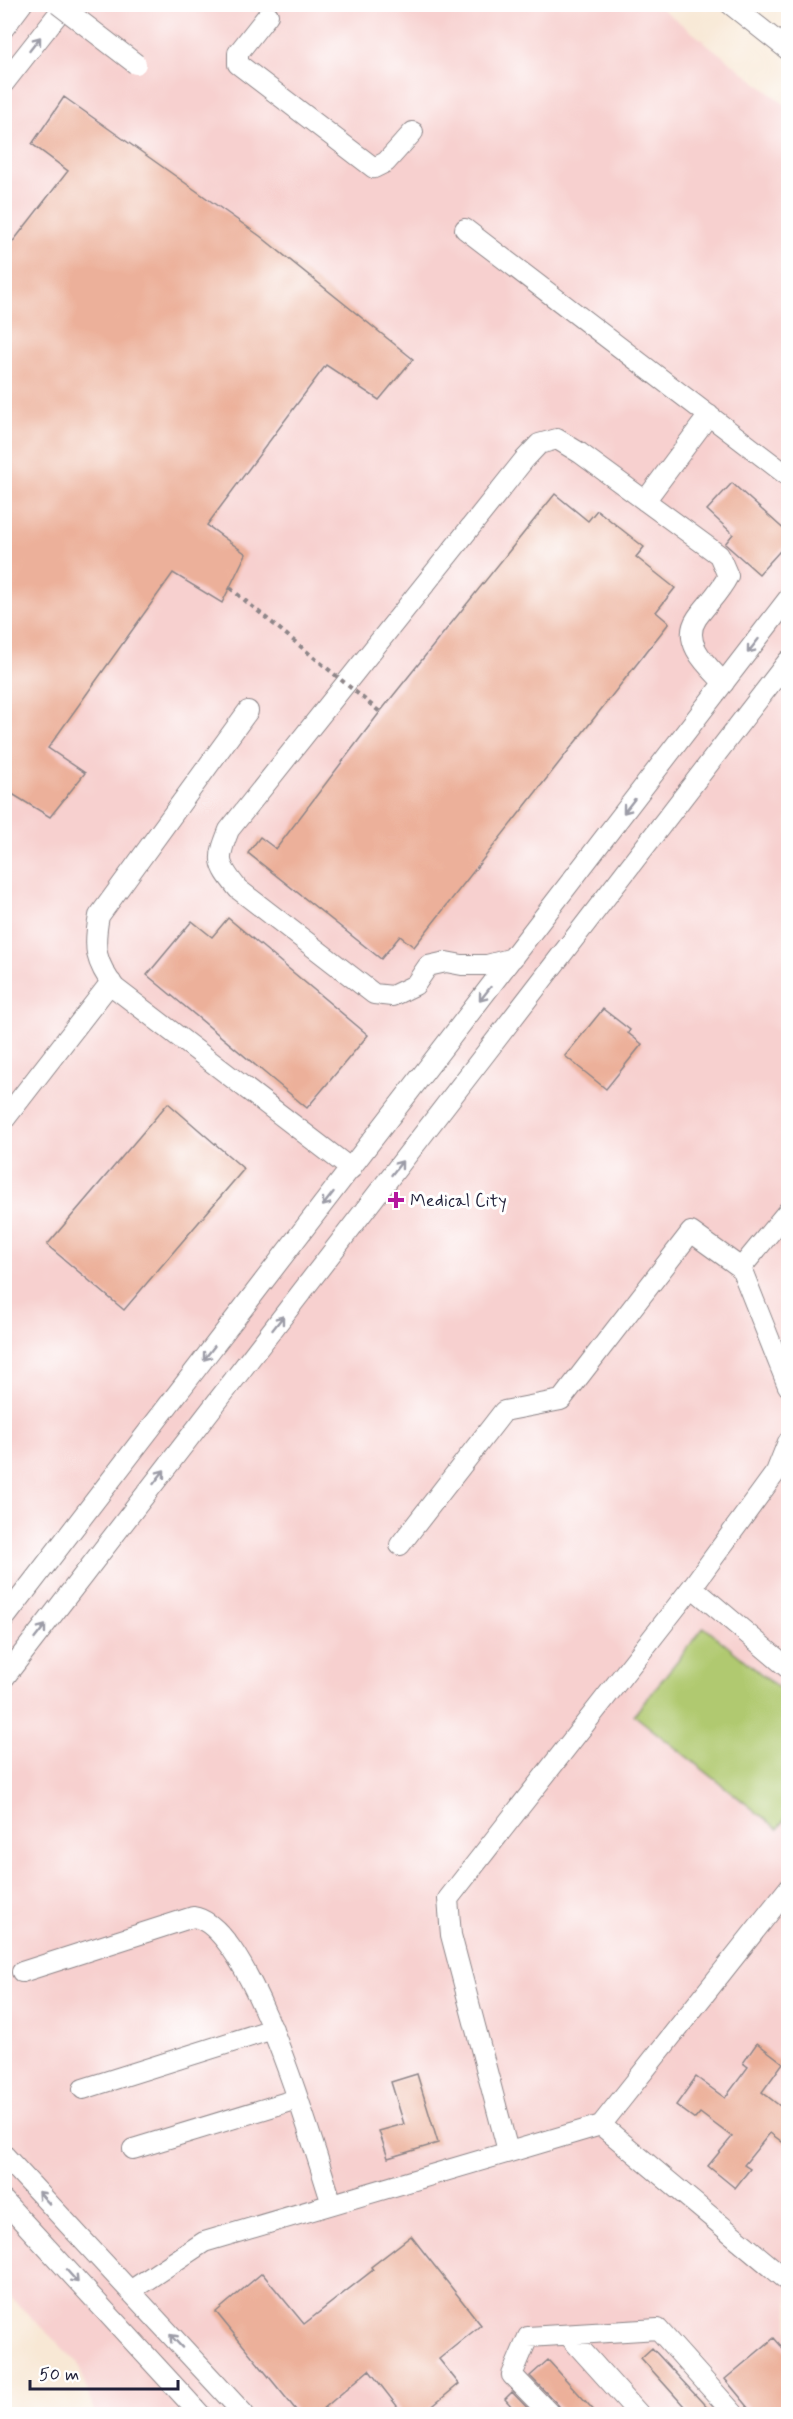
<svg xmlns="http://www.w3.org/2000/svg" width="793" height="2419" font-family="Mynerve,sans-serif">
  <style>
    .built { fill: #f7d0cf }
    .green { fill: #b0c96f; stroke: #697655; stroke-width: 1.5 }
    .building { fill: #ecb09a }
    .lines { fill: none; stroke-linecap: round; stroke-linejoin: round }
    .minor-casing { stroke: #8d8588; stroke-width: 22 }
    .minor { stroke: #fff; stroke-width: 20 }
    .minor-bridge-casing { stroke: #8d8588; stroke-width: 22; stroke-linecap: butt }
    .path-bridge { stroke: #8d8588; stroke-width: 4; stroke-dasharray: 4.5 4.5; stroke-linecap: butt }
    .minor-bridge { stroke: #fff; stroke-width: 20 }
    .oneway { stroke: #9c9ca7 }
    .poi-dot { fill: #b5179e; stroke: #fff; stroke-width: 2 }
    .labels { text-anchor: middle; stroke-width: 6; stroke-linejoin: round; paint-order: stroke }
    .poi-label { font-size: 18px; fill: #22223b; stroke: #fff; text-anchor: start }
  </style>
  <rect width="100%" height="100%" fill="#fff"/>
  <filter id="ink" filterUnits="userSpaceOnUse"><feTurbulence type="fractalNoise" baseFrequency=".0167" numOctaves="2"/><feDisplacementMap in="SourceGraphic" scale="12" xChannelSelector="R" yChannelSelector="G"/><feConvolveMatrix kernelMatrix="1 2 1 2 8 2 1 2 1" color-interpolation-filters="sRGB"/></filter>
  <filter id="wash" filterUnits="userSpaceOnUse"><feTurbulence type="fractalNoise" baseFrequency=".008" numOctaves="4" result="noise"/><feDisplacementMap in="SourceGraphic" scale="24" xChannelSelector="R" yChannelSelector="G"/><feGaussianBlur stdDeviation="1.35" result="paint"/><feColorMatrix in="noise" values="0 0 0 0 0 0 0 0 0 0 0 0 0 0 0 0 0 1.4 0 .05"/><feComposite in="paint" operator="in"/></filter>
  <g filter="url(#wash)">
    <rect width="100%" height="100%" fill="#f8e8d5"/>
    <path class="built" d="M4 5H657L788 107V2414H95L78 2363 5 2292Z"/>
    <path class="green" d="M704 1627 788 1696V1815L778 1829 634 1715Z"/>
    <g id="blocks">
      <path class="building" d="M64 97 260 236 413 359 379 400 326 365 207 525 246 554 222 603 173 573 48 748 85 773 50 817 4 789V253L68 171 32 144Z
        M732 483 789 534V541L759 574 725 544 733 534 707 510Z
        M555 494 588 521 597 510 644 547 636 557 675 588 656 612 669 623 414 947 400 936 381 959 248 853 260 837 276 849 380 712Z
        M228 918 368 1035 307 1108 147 975 192 921 212 937Z
        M603 1009 630 1030 628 1033 642 1044 606 1089 565 1056Z
        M168 1103 244 1169 124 1310 47 1245Z
        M757 2043 783 2063 762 2092 789 2113V2147L770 2133 744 2165 750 2169 735 2188 708 2166 732 2137 700 2113 695 2119 676 2105 696 2077 725 2098 748 2067 743 2063Z
        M417 2074 438 2143 388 2158 379 2131 404 2124 391 2082Z
        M411 2236 481 2325 439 2359 459 2384 422 2415H404L369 2370 316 2415H300L216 2312 262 2273 304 2324 373 2270 371 2267Z
        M774 2338 789 2355V2415H755L725 2379Z
        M652 2348 714 2415H692L641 2358Z
        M548 2360 598 2415H562L559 2406 530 2376Z
        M512 2392 534 2415H519L505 2399Z"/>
    </g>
  </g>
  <g filter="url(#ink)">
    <use href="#blocks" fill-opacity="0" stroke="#8d8588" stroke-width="1.5"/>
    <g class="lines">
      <g class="minor-casing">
        <path id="minor" d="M730 4 788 50
          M268 15 238 53V64L374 168 386 162 413 132
          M4 28 22 4
          M4 83 66 4
          M465 229 788 476
          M645 501 709 415
          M248 711 99 916C93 948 95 962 115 988L351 1169
          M513 958 487 965H462L446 962 428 966 415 985 392 996 374 994 238 889C217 863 217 860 229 830L524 460 539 444 557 439 580 453 719 555 728 576C720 592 707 604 697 618 680 643 709 667 724 683
          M4 1120 111 982
          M788 1211 741 1268 788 1386
          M400 1545 504 1411 561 1400 691 1232 741 1268
          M692 1587 788 1668
          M4 1619 788 599
          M4 1678 788 661
          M22 1972 193 1917C252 1924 314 2150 332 2204
          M83 2089 273 2029
          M601 2125 788 1889
          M133 2149 297 2099
          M508 2151 451 1935 448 1899 692 1587 776 1472 788 1442
          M4 2155 244 2414
          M4 2201 200 2414
          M130 2291 204 2242 601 2125 788 2281
          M568 2335 639 2414
          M550 2414 512 2375 528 2337 658 2329 734 2414"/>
      </g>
      <use href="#minor" class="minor"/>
      <g class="minor-bridge-casing">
        <path id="minor-bridge" d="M58 4 136 64"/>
      </g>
      <path class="path-bridge" d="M230 588 380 712"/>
      <use href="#minor-bridge" class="minor-bridge"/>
    </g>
    <defs><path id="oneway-shaft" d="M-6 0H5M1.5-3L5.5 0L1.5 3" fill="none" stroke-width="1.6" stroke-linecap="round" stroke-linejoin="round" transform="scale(1.5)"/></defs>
    <g class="oneway">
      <use href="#oneway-shaft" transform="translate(35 44) rotate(-52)"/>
      <use href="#oneway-shaft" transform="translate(753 646) rotate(128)"/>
      <use href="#oneway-shaft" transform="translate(629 806) rotate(128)"/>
      <use href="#oneway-shaft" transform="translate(485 994) rotate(128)"/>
      <use href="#oneway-shaft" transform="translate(397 1168) rotate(-52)"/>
      <use href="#oneway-shaft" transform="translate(328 1199) rotate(128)"/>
      <use href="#oneway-shaft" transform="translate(278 1323) rotate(-52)"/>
      <use href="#oneway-shaft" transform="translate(209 1353) rotate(128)"/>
      <use href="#oneway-shaft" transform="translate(159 1477) rotate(-52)"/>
      <use href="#oneway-shaft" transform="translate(40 1632) rotate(-52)"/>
      <use href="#oneway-shaft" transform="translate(44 2198) rotate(-133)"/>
      <use href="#oneway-shaft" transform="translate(72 2276) rotate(48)"/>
      <use href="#oneway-shaft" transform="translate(176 2341) rotate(-133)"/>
    </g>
  </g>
  <path class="poi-dot" d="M393 1191h6v6h6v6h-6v6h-6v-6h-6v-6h6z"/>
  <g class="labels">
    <g class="poi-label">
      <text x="410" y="1206">Medical City</text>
    </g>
  </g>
  <rect width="793" height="2419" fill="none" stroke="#fff" stroke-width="24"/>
  <path d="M30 2380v9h148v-9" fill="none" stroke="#22223b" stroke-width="3"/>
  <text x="39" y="2380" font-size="18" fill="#22223b" stroke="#ffffff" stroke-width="4.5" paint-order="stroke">50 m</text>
</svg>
